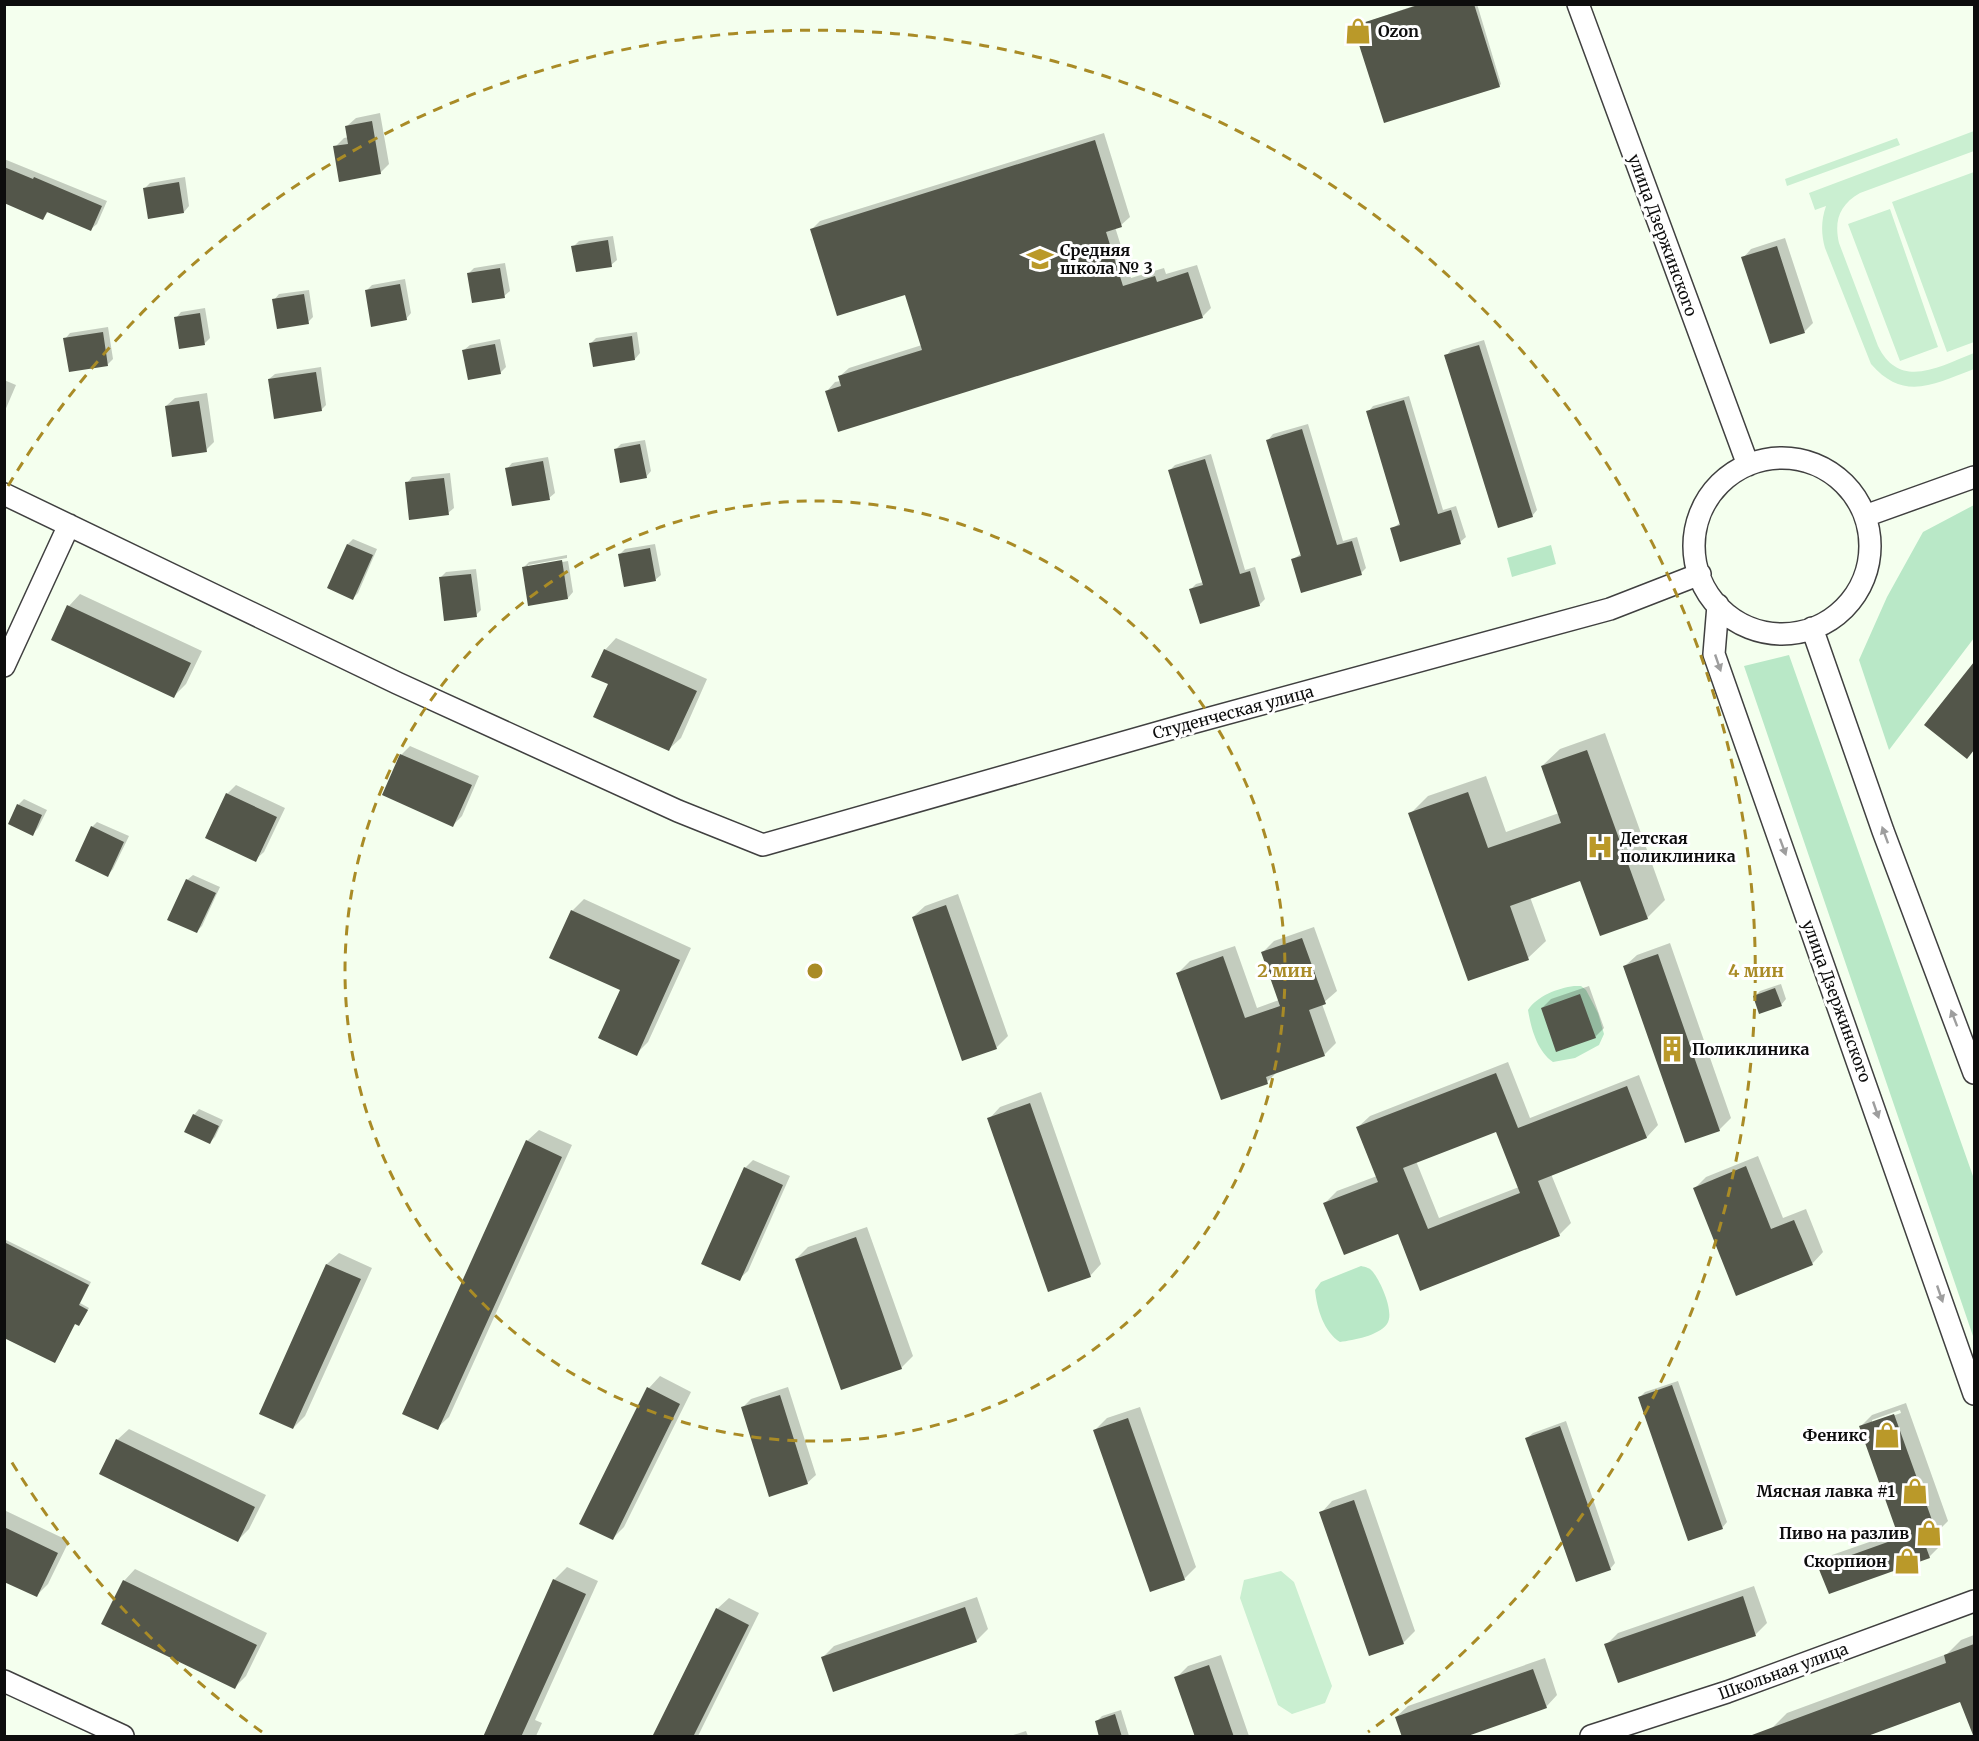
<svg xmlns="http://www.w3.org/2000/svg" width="1979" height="1741" font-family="Merriweather,serif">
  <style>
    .green { fill: #b9e8c7 }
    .pitch { fill: #caefd1 }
    .shadow { fill: #0003; fill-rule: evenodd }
    .building { fill: #53564a; fill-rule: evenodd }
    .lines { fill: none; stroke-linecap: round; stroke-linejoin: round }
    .minor-casing { stroke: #404040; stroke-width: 24 }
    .minor { stroke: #fff; stroke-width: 21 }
    .oneway { fill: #9e9e9e }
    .ring { fill: none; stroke: #a98b26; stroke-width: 3; stroke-dasharray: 10 8 }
    .labels { text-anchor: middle; stroke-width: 6; stroke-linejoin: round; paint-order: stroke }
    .poi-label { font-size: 16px; font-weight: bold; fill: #0d0d0d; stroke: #fff; text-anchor: start }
    .street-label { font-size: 16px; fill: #0d0d0d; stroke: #fff }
    .centre { fill: #a98b26; stroke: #fff; stroke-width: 3 }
    .ring-label { font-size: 18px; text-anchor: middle; font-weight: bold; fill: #a98b26; stroke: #fff; stroke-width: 6; stroke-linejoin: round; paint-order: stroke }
  </style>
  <rect width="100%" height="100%" fill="#f4ffee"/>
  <path class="green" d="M1974 505V638L1889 750 1859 660 1887 597 1923 532Z
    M1551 545 1556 564 1512 577 1507 558Z
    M1789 655 1974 1179V1339L1744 666Z
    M1574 986H1581L1586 990 1598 1013 1604 1034 1599 1045 1575 1058 1553 1062C1537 1051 1531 1028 1528 1010 1537 996 1558 988 1574 986Z
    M1361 1266C1366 1267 1370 1268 1373 1272 1381 1282 1395 1313 1387 1324 1378 1336 1354 1340 1340 1342 1324 1332 1317 1309 1315 1290L1321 1282Z"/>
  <path class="pitch" d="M1974 131V151L1860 193C1839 205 1834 221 1839 243L1878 346C1900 391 1940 366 1974 353V369C1934 384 1904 402 1871 364L1825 248C1821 233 1821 221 1826 206L1815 210 1809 193Z
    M1897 138 1900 145 1787 186 1785 179Z
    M1974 172V342L1947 352 1892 202Z
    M1890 209 1938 347 1900 361 1848 224Z
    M1281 1571 1294 1582 1332 1686 1325 1703 1292 1714 1278 1705 1240 1598 1244 1580Z"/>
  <path class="shadow" d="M1419 4H1477L1501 84 1499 86 1355 26Z
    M380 113 389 164 380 173 335 147 344 138 349 137 347 126 356 118Z
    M1104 133 1130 217 1121 225 1115 227 1131 278 1164 268 1166 274 1197 265 1211 308 1202 317 827 391 835 382 841 381 840 376 849 368 922 345 906 293 811 230 820 221Z
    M4 159 107 201 97 224 91 229 49 211 43 218 4 198Z
    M185 177 189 206 184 212 145 188 150 183Z
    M613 236 617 260 611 265 573 247 579 241Z
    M1785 238 1813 323 1805 331 1771 342 1743 258 1751 249Z
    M505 263 510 291 504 296 468 274 474 268Z
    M405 279 411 313 406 319 366 291 372 285Z
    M309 290 313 317 308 322 274 300 279 294Z
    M205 308 210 338 205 343 176 318 181 312Z
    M108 327 113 359 108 364 65 339 70 333Z
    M637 332 640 353 635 359 591 343 596 338Z
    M500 339 506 367 500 373 464 350 470 345Z
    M1484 340 1537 510 1532 516 1446 356 1451 350Z
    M321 367 326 405 321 410 269 379 275 374Z
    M4 380 16 385 4 413Z
    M207 393 214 442 206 450 166 406 175 398Z
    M1409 396 1443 510 1456 506 1466 537 1460 542 1392 529 1401 522 1368 412 1373 406Z
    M1308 424 1343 541 1357 537 1366 568 1361 573 1292 560 1302 553 1268 440 1273 434Z
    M645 440 651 471 646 477 615 450 621 444Z
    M1211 454 1245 570 1255 567 1265 599 1259 605 1191 589 1196 584 1203 582 1170 470 1175 465Z
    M548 457 555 493 549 498 507 469 512 463Z
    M450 473 454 508 448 513 407 483 412 477Z
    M353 539 377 549 358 593 353 598 348 544Z
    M655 544 661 575 655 580 620 554 625 549Z
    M567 555V558L528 565V568L568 561 573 592 568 598 523 568 529 562Z
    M476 569 481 610 476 615 440 578 446 572Z
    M80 594 202 651 186 684 174 696 53 639 69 606Z
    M616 638 707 679 681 738 669 749 610 683 605 650Z
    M1974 665V749L1967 757 1926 724Z
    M1605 733 1665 900 1647 918 1581 879 1530 897 1546 941 1528 958 1410 814 1428 796 1486 776 1506 832 1559 813 1542 766 1560 749Z
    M410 746 479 776 462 816 453 825 401 755Z
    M236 785 285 808 264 852 255 860 227 794Z
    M24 799 47 810 38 828 33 834 10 823 19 804Z
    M97 822 129 836 113 869 108 875 92 827Z
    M193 875 220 887 202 926 196 932 187 880Z
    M958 894 1008 1036 996 1048 913 917 925 906Z
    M584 899 691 948 648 1042 636 1054 622 989 572 911Z
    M1314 927 1337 991 1322 1004 1336 1043 1324 1055 1278 1071 1267 1082 1178 973 1190 961 1235 946 1257 1008 1279 1000 1262 953 1274 941Z
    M1670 943 1731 1118 1719 1130 1625 966 1637 955Z
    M1781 984 1786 999 1781 1005 1755 996 1760 991Z
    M1589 986 1604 1028 1595 1037 1542 1008 1551 999Z
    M1508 1062 1530 1118 1639 1075 1658 1125 1647 1137 1551 1174 1571 1223 1559 1235 1399 1232 1325 1203 1337 1191 1377 1176 1358 1127 1370 1116ZM1497 1130 1519 1187 1439 1218 1416 1161Z
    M1041 1092 1101 1264 1090 1276 989 1119 1000 1107Z
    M199 1109 223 1120 215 1137 210 1142 194 1115Z
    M539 1130 572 1145 449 1417 437 1428 527 1141Z
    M1758 1156 1783 1218 1806 1209 1823 1252 1812 1264 1695 1188 1706 1177Z
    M753 1160 790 1176 748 1271 739 1279 745 1168Z
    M867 1227 913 1356 901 1368 796 1259 808 1247Z
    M4 1239 91 1282 80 1303 89 1308 81 1322 4 1336Z
    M339 1253 372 1268 305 1416 293 1428 261 1413 327 1264Z
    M660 1376 691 1392 624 1527 612 1539 649 1388Z
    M1678 1381 1727 1522 1722 1528 1639 1398 1645 1392Z
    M788 1387 816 1475 807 1483 742 1408 751 1399Z
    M1906 1403 1948 1521 1936 1533 1941 1545 1929 1557 1820 1567 1832 1555 1898 1532 1860 1427 1872 1415ZM1900 1410 1901 1413 1872 1423V1420Z
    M1140 1407 1196 1567 1184 1579 1095 1430 1107 1418Z
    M1566 1421 1615 1563 1610 1569 1527 1438 1533 1433Z
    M129 1429 266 1495 249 1529 237 1541 117 1440Z
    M1366 1489 1415 1631 1403 1643 1321 1513 1332 1501Z
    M4 1510 69 1541 48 1584 36 1596 4 1580Z
    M567 1567 598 1581 535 1720 542 1723 536 1736H484L554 1580Z
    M135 1569 267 1633 246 1676 235 1687 124 1581Z
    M1754 1586 1767 1623 1756 1634 1619 1682 1606 1645 1618 1633Z
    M977 1597 988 1629 976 1641 822 1658 834 1646Z
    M729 1598 759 1613 698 1736H654L717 1609Z
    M1974 1635V1708L1965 1711 1961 1700 1771 1729 1787 1713 1947 1654 1961 1640Z
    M1221 1655 1249 1736H1196L1176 1678 1188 1666Z
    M1545 1658 1557 1695 1546 1707 1396 1717 1408 1706Z
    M1121 1710 1129 1736H1101L1096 1722 1102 1716Z
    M1026 1731 1028 1736H1010Z"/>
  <path class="building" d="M1421 4H1474L1500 87 1384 123 1353 26Z
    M372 121 381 174 339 182 333 146 348 144 345 126Z
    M1095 140 1122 227 1106 232 1123 286 1155 276 1157 282 1188 272 1203 318 838 432 825 391 841 386 838 376 922 350 905 295 837 316 810 229Z
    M4 167 33 179 34 177 102 206 91 231 47 212 43 220 4 203Z
    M179 182 184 213 148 219 143 188Z
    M608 240 612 267 576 272 571 246Z
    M1777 246 1805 333 1770 344 1741 257Z
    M500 268 505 298 472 303 467 273Z
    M400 284 407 320 371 327 365 290Z
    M304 294 309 324 277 329 272 299Z
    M200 313 205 345 179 349 174 317Z
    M103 332 108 366 69 372 63 338Z
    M632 336 635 360 593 367 589 343Z
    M495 344 501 374 468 380 462 350Z
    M1479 345 1533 517 1498 528 1444 355Z
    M316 372 322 411 274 419 268 379Z
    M1404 400 1438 514 1451 510 1461 544 1400 562 1390 528 1400 525 1366 411Z
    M199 401 207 452 172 457 165 406Z
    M1302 429 1337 545 1352 541 1362 575 1301 593 1291 559 1301 556 1266 440Z
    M640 444 647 478 620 483 614 449Z
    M1205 459 1240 574 1250 571 1260 606 1200 624 1189 589 1203 585 1168 470Z
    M543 461 550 500 512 506 505 468Z
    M444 478 449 515 409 520 405 482Z
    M347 544 373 555 353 600 327 588Z
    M650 548 656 581 624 587 618 554Z
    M562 560 568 599 528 606 522 567Z
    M471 574 477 617 444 621 439 577Z
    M67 605 191 663 174 698 51 640Z
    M604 649 697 691 669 751 593 717 608 684 591 677Z
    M1974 662V750L1967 759 1924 725Z
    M1587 750 1648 919 1600 936 1580 881 1510 906 1529 960 1468 981 1408 813 1468 792 1488 848 1561 823 1541 766Z
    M400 754 472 785 453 827 382 795Z
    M226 793 277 817 256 862 205 838Z
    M17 804 42 815 33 836 8 824Z
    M91 826 124 842 108 877 75 861Z
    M186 879 216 893 197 933 167 920Z
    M946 905 997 1049 962 1061 912 917Z
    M571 910 680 960 637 1056 598 1038 620 990 549 958Z
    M1302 938 1326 1004 1309 1010 1325 1056 1266 1077 1268 1084 1221 1100 1176 973 1223 956 1245 1018 1280 1006 1261 952Z
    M1658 954 1720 1131 1685 1143 1623 966Z
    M1775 988 1782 1006 1759 1014 1753 996Z
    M1580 994 1596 1038 1556 1052 1541 1008Z
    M1496 1073 1518 1128 1627 1086 1647 1138 1538 1181 1560 1236 1420 1291 1398 1234 1344 1255 1323 1203 1378 1182 1356 1127ZM1496 1132 1520 1193 1428 1229 1403 1168Z
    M1030 1103 1091 1277 1048 1292 987 1118Z
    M193 1114 219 1126 210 1144 184 1132Z
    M526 1140 562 1157 438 1430 402 1414Z
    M1746 1166 1771 1229 1794 1220 1813 1265 1736 1296 1693 1188Z
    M744 1167 783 1185 740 1281 701 1264Z
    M856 1237 902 1369 841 1390 795 1259Z
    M4 1242 89 1285 79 1305 88 1310 79 1326 75 1324 55 1363 4 1338Z
    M326 1264 361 1279 293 1429 259 1414Z
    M1672 1385 1723 1529 1688 1541 1638 1397Z
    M647 1387 680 1404 613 1540 579 1524Z
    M780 1395 808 1484 769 1497 741 1407Z
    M1894 1414 1937 1534 1923 1539 1930 1558 1829 1594 1818 1567 1899 1538 1859 1426Z
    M1128 1418 1185 1580 1150 1592 1093 1430Z
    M1560 1426 1611 1570 1576 1582 1525 1438Z
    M116 1439 255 1507 238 1542 99 1474Z
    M1354 1500 1404 1644 1369 1656 1319 1512Z
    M4 1527 58 1553 37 1597 4 1582Z
    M553 1579 586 1594 521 1737H483Z
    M123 1580 257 1645 235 1689 101 1624Z
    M1743 1596 1756 1636 1618 1683 1604 1644Z
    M965 1607 977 1642 833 1692 821 1657Z
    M716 1608 749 1625 693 1737H652Z
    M1974 1644V1735H1973L1960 1702 1865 1737H1752V1735L1946 1663 1944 1655Z
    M1209 1665 1234 1737H1195L1174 1677Z
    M1533 1669 1547 1708 1465 1737H1402L1395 1717Z
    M1115 1714 1122 1737H1099L1095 1721Z"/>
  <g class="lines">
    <g class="minor-casing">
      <path id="minor" d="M1578 4 1748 465
        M1694 546a88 88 0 1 1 176 0a88 88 0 1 1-176 0Z
        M4 494 397 683 678 811 763 845 1188 724 1610 609 1700 574
        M1865 516 1974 477
        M1718 605 1714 654 1974 1394
        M1812 628 1883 831 1974 1073
        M4 666 69 525
        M4 1681 123 1736
        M1591 1736 1727 1692 1974 1601"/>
    </g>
    <use href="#minor" class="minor"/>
  </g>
  <defs><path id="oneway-solid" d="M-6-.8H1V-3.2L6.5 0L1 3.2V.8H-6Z" transform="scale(1.5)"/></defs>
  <g class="oneway">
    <use href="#oneway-solid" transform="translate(1718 663) rotate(71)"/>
    <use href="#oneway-solid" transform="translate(1885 835) rotate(-110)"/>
    <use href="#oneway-solid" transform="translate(1783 847) rotate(70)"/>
    <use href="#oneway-solid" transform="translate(1954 1018) rotate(-111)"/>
    <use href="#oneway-solid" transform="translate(1876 1110) rotate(71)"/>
    <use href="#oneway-solid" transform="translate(1940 1294) rotate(71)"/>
  </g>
  <g class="ring">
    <circle cx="815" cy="971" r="470"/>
    <path d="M262 1732A941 941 0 0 1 8 1456M8 486A941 941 0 1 1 1368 1732"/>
  </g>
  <defs>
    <g id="shop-bare" transform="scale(2.07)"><path d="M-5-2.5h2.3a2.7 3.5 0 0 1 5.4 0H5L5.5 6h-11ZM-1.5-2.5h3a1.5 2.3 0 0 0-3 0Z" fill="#ba9929" stroke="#fff" stroke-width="2.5" paint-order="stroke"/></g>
    <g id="school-bare" transform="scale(2.07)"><path d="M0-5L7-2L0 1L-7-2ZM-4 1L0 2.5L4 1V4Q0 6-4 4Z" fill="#ba9929" stroke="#fff" stroke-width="2.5" paint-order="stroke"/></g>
    <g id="hospital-bare" transform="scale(2.07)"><path d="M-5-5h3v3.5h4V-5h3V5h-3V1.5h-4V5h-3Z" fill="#ba9929" stroke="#fff" stroke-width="2.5" paint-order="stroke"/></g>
    <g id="building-bare" transform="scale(2.07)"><path d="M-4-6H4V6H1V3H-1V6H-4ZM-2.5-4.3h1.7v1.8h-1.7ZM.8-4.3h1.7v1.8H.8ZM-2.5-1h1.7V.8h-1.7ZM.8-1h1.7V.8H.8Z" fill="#ba9929" stroke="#fff" stroke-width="2.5" paint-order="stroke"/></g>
  </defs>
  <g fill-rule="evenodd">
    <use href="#shop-bare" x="1358" y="31"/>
    <use href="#school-bare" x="1040" y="259"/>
    <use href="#hospital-bare" x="1600" y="847"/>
    <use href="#building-bare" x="1672" y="1049"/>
    <use href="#shop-bare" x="1887" y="1435"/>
    <use href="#shop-bare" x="1915" y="1491"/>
    <use href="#shop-bare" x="1929" y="1533"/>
    <use href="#shop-bare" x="1907" y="1561"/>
  </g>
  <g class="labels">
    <g class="poi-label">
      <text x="1378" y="37">Ozon</text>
      <text x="1060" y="256">Средняя<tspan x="1060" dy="18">школа № 3</tspan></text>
      <text x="1620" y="844">Детская<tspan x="1620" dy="18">поликлиника</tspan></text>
      <text x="1692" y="1055">Поликлиника</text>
      <text x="1867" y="1441" text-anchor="end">Феникс</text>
      <text x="1895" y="1497" text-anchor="end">Мясная лавка #1</text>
      <text x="1909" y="1539" text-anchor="end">Пиво на разлив</text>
      <text x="1887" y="1567" text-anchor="end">Скорпион</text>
    </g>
    <g class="street-label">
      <text transform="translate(1663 235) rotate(70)" y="6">улица Дзержинского</text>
      <text transform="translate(1233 712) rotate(-15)" y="6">Студенческая улица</text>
      <text transform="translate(1837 1001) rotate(70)" y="6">улица Дзержинского</text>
      <text transform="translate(1783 1671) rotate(-20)" y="6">Школьная улица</text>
    </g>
  </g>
  <circle cx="815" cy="971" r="9" class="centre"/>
  <g class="ring-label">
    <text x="1285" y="977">2 мин</text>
    <text x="1756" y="977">4 мин</text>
  </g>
  <rect width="1979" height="1741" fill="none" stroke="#0d0d0d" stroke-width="12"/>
</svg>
